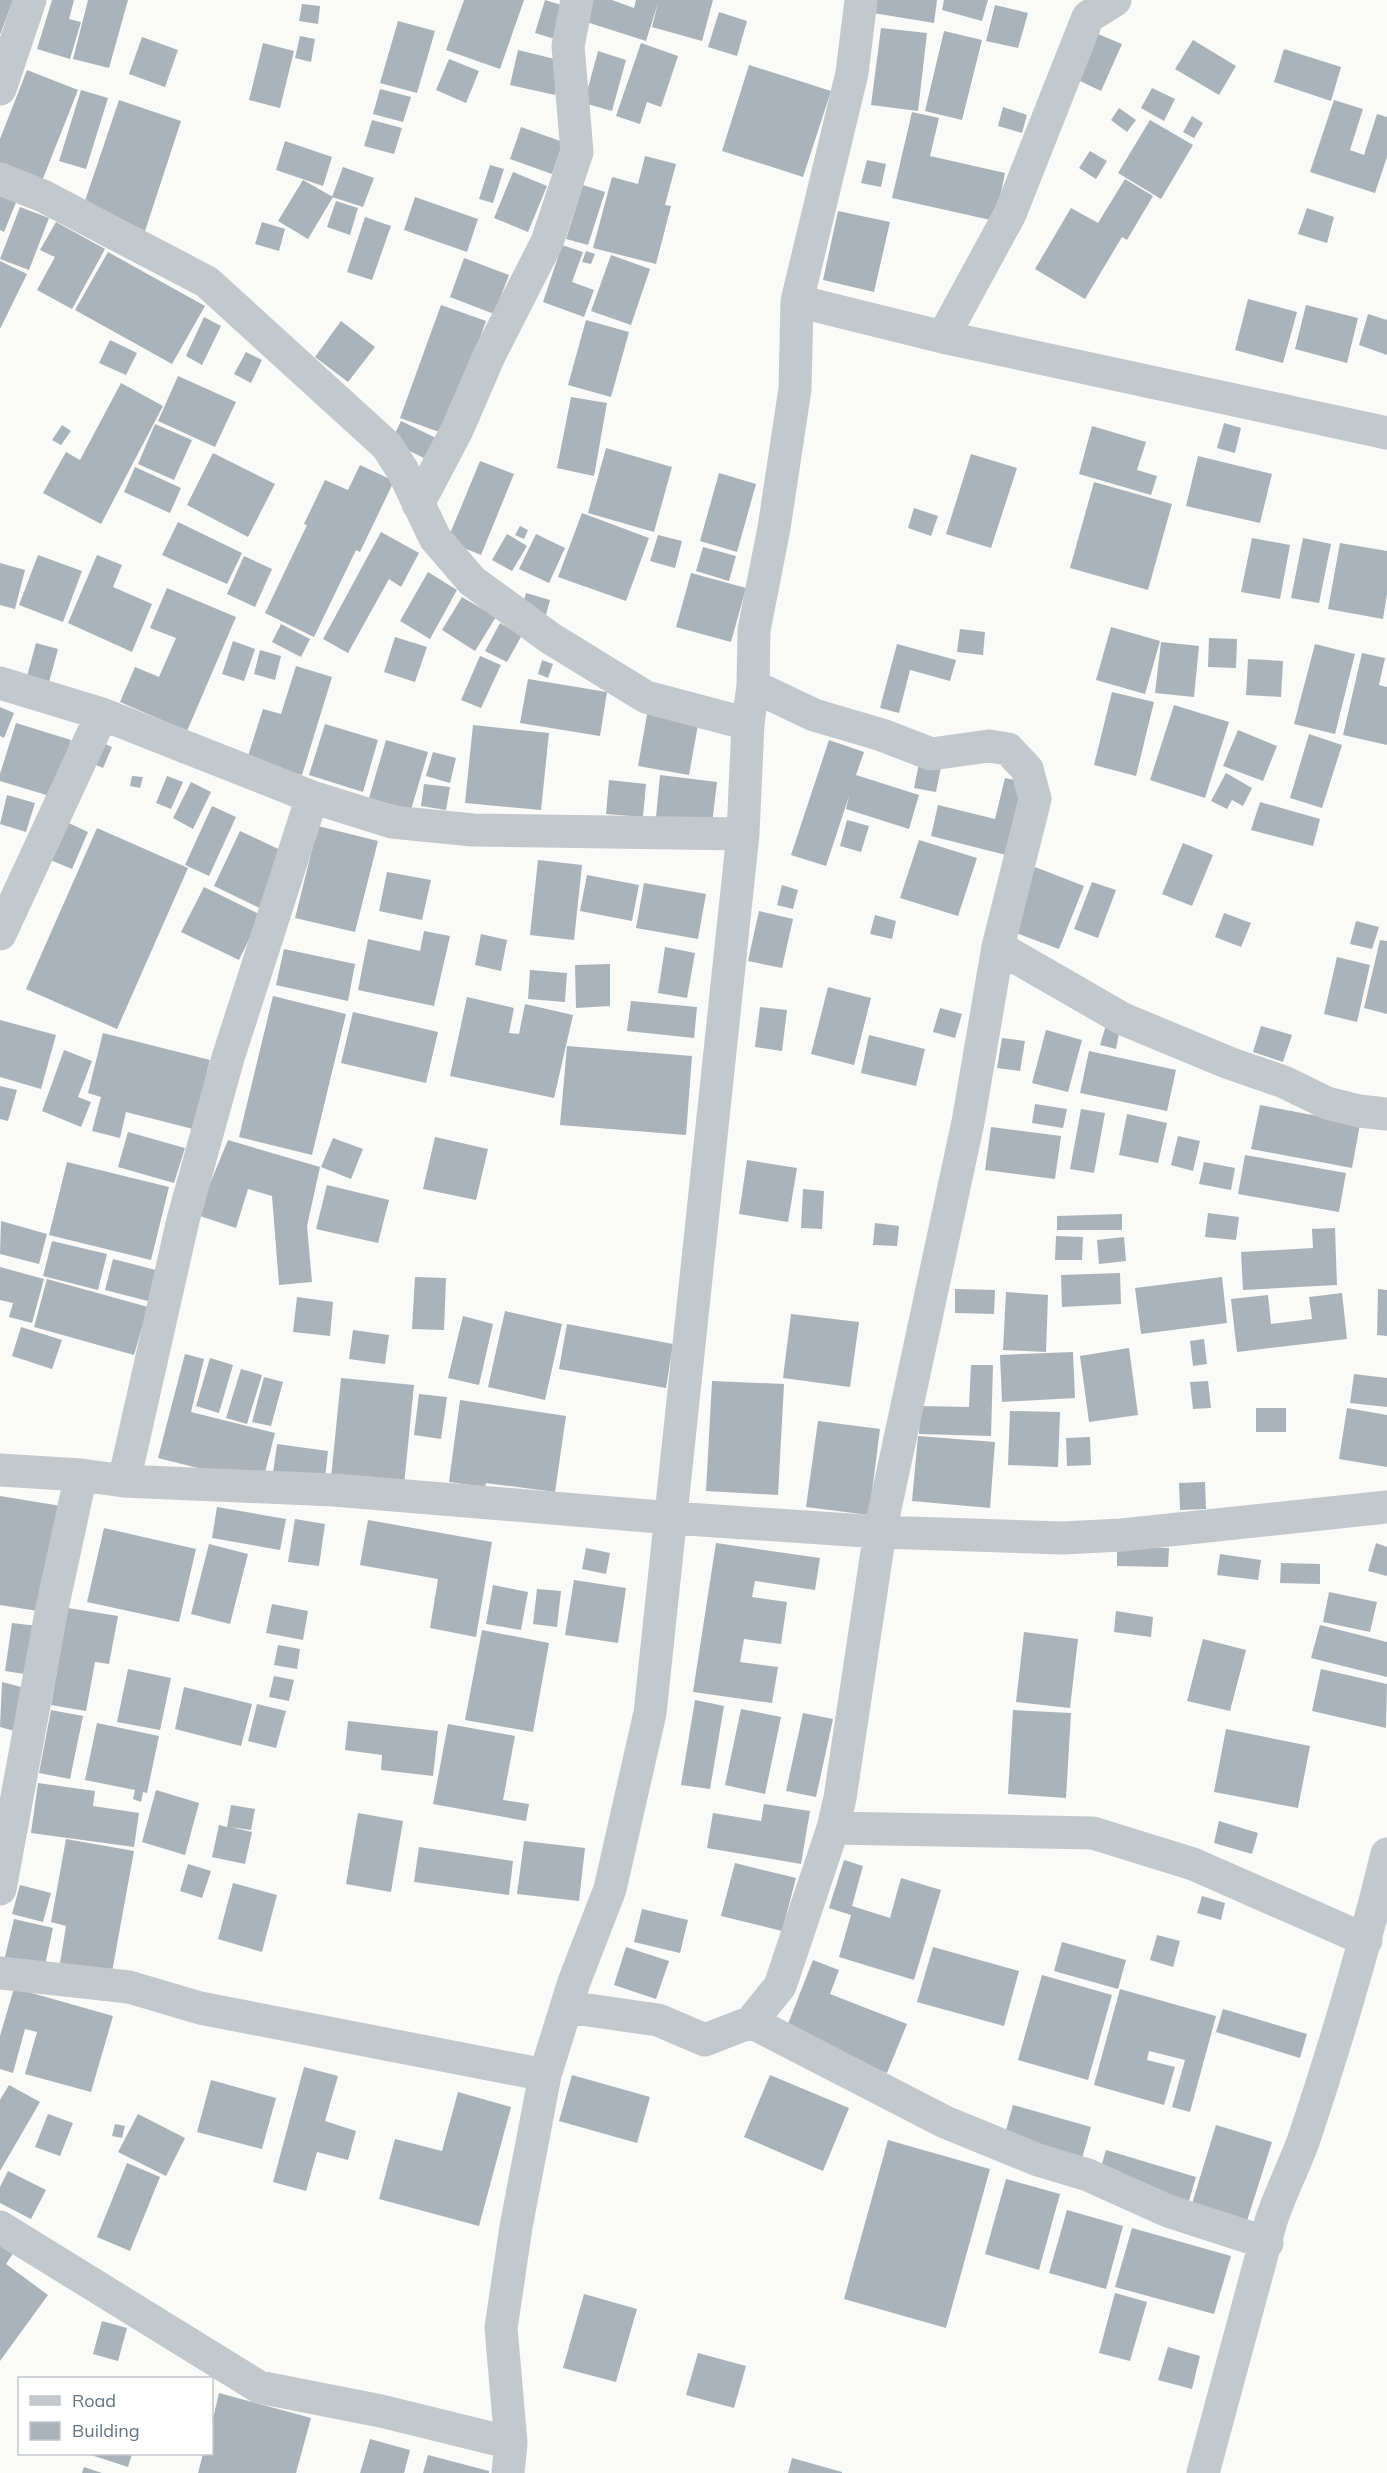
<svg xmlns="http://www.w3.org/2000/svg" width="1387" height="2473" font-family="Mulish,sans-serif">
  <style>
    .building { fill: #aab3b9 }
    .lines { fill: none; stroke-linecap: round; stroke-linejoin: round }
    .street { stroke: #c3c8cc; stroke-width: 33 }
  </style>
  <rect width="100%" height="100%" fill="#fafaf8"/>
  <path class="building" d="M0 0H13L0 35Z
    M52 0H74L69 19 81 22 70 59 37 49Z
    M88 0H128L109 68 73 59Z
    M464 0H524L500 69 446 50Z
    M545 0 568 7 558 40 535 33Z
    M583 0H612L634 8 636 0H713L702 41 652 27 658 3 646 41 577 19Z
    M874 0H937L934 23 873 13Z
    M944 0H988L982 21 942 10Z
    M302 4 320 6 318 24 299 21Z
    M995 5 1028 13 1018 48 986 41Z
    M719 12 747 21 737 56 708 47Z
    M398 21 435 31 417 93 380 83Z
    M881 28 927 33 918 111 871 105Z
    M944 31 982 40 962 120 925 111Z
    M1098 34 1122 44 1101 91 1078 80Z
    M300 36 315 39 311 62 295 58Z
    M142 37 178 50 165 87 129 74Z
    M1193 40 1236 66 1219 95 1175 69Z
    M263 43 294 51 280 108 249 100Z
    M641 43 678 56 661 107 647 102 640 124 616 116Z
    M1284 49 1341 67 1331 101 1274 82Z
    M518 50 563 61 555 95 510 85Z
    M598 51 626 60 612 111 584 103Z
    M449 59 479 71 466 103 436 90Z
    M749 65 831 91 803 177 722 151Z
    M27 70 78 90 40 186 0 170V139Z
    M1152 88 1175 99 1164 121 1141 108Z
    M380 89 411 97 403 122 373 114Z
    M81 90 108 98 86 169 59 161Z
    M119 100 181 121 145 231 82 210Z
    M1334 100 1363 109 1350 150 1364 155 1377 114 1387 117V157L1375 193 1310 172Z
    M1003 107 1027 115 1022 133 998 126Z
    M1119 108 1136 120 1127 132 1111 120Z
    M912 112 939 118 930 156 1005 173 995 221 892 198Z
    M1192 116 1203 123 1194 138 1183 132Z
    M372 120 402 128 394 154 364 146Z
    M1150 120 1193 145 1161 199 1118 173Z
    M521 127 563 142 552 174 510 159Z
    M285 141 332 157 323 186 276 170Z
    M1090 151 1107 161 1096 179 1079 168Z
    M645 156 676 164 665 205 671 206 656 264 593 248 612 177 638 184Z
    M867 160 886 164 881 187 861 183Z
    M490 165 504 169 493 203 479 199Z
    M343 167 374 178 363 207 332 197Z
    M513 172 547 186 528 232 494 218Z
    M1125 179 1153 196 1127 240 1122 237 1085 299 1035 269 1071 208 1098 223Z
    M303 180 333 197 308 239 278 221Z
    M583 185 605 192 588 245 566 239Z
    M0 193 17 200 4 232 0 230Z
    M415 197 478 219 467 252 404 230Z
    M336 201 358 208 350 235 327 227Z
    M20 207 49 218 29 270 0 259Z
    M1307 208 1334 217 1327 243 1298 234Z
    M838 211 890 222 874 292 823 280Z
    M365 217 391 226 372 280 347 272Z
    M56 222 105 249 72 309 37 290 55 257 40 250Z
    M262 222 285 229 279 251 255 244Z
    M562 245 583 252 572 282 594 290 584 317 543 302Z
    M586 251 595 254 591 264 582 262Z
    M108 252 205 306 172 364 75 310Z
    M611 255 650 269 631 325 591 311Z
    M464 258 509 275 494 314 450 297Z
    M0 261 27 274 0 329Z
    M1248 299 1297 312 1283 363 1235 350Z
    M441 305 486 321 445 434 400 418Z
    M1306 305 1358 318 1347 363 1295 349Z
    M1368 314 1387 320V355L1359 345Z
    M204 317 221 326 202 365 186 356Z
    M586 320 629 332 611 397 568 385Z
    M341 321 375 347 348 382 315 357Z
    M110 340 137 353 126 375 99 363Z
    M246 352 262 360 251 383 234 374Z
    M178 376 236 402 215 447 158 421Z
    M121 383 163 406 101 524 43 493 66 452 80 460Z
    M571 397 607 403 594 476 557 468Z
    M401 421 436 438 426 459 391 442Z
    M1224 423 1241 428 1235 453 1217 448Z
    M155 424 192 440 174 480 138 464Z
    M62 425 71 431 61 445 52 440Z
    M1092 426 1146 442 1137 470 1157 476 1151 495 1079 474Z
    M606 448 672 467 654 532 588 513Z
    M213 453 275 484 248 537 187 505Z
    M971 454 1017 468 991 548 946 534Z
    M1198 456 1272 474 1260 523 1186 506Z
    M480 461 514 474 481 555 447 541Z
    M360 465 394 481 360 552 356 550 314 637 265 613 307 525 304 524 325 480 348 490Z
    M135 467 181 488 170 513 124 492Z
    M719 473 756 484 737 552 700 541Z
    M1094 482 1172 504 1148 590 1070 568Z
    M914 508 938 516 931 536 908 528Z
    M582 513 649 538 626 601 558 577Z
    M178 522 242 553 227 584 162 555Z
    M520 526 528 530 524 539 515 535Z
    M381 532 419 553 401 587 389 579 348 653 323 639Z
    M507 534 527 546 512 571 492 560Z
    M536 534 565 548 549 583 519 569Z
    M658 535 682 541 675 568 650 561Z
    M1252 538 1290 545 1280 599 1241 592Z
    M1303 538 1331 544 1319 603 1291 598Z
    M1340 543 1387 551V594L1383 619 1328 609Z
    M703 547 736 556 729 581 696 571Z
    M38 555 82 571 63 622 19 605Z
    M97 555 122 565 113 587 152 604 132 652 68 623Z
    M244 556 272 569 255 607 227 594Z
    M0 563 25 570 15 609 0 605Z
    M428 572 457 590 430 639 400 621Z
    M691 573 746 588 731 642 676 627Z
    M167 588 236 617 187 731 120 702 135 667 159 677 176 638 150 628Z
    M526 593 550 600 544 622 520 614Z
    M462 597 496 617 475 651 442 630Z
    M500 623 522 635 507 662 485 651Z
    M281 624 310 639 301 657 272 642Z
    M1111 627 1160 641 1145 694 1096 680Z
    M960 629 985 632 983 655 957 652Z
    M395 637 427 647 415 682 384 672Z
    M1209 638 1237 639 1236 668 1208 667Z
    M233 641 255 649 244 681 222 674Z
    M1161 642 1199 646 1194 697 1155 693Z
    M36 643 58 649 48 686 26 680Z
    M897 644 956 660 950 681 910 670 899 713 880 708Z
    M1315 644 1355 654 1335 734 1294 724Z
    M260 650 281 656 275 680 254 674Z
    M1362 653 1385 658 1379 685 1387 687V745L1343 735Z
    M480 656 501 665 481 708 461 700Z
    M1248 659 1283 661 1281 697 1246 695Z
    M542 660 553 664 548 678 538 674Z
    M296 666 332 677 302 775 247 759 263 709 281 714Z
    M528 679 607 692 600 736 520 723Z
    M1112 692 1154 702 1136 776 1094 765Z
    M1174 705 1229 722 1205 798 1150 780Z
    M0 707 14 713 4 738 0 736Z
    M648 709 699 719 689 775 638 766Z
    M16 723 71 740 53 797 0 781V774Z
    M325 724 378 740 363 792 309 775Z
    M473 725 549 733 541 810 465 803Z
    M1238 730 1277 746 1263 781 1223 766Z
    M1309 734 1342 745 1322 808 1290 798Z
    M386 740 428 752 411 810 369 798Z
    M829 740 864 752 856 775 919 795 909 829 846 809 849 796 826 866 791 855Z
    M99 741 112 747 103 768 89 762Z
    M433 752 456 758 450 783 426 776Z
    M919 763 941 767 936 792 914 788Z
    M1226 773 1252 788 1243 806 1232 800 1227 809 1211 801Z
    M660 775 717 782 712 824 656 817Z
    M132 776 143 777 140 788 130 786Z
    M167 776 183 782 171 809 156 803Z
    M1005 778 1028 783 1010 856 931 836 938 805 995 819Z
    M609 780 646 784 643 817 606 814Z
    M191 782 211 792 193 829 173 818Z
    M424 784 450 787 446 810 421 806Z
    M7 795 35 803 26 832 0 824Z
    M1260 802 1320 819 1313 846 1251 830Z
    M212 806 236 817 209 876 185 865Z
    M60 819 88 832 72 869 43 857Z
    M847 820 869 826 861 852 840 846Z
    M318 826 378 841 355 932 295 918Z
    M97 828 188 868 117 1029 26 989Z
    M240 831 291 855 264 910 214 886Z
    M919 840 977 858 958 916 900 898Z
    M1183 843 1213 855 1192 906 1162 894Z
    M538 860 582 865 574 940 530 935Z
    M1035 867 1084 886 1059 949 1011 931Z
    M387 872 431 880 422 920 379 911Z
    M587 875 639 885 632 921 580 911Z
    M1092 882 1116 890 1098 938 1074 929Z
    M644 883 706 894 698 939 636 928Z
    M782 885 798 890 793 909 777 905Z
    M204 887 261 915 239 960 181 932Z
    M759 911 793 919 782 968 748 961Z
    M1224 913 1251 923 1241 947 1215 937Z
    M875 915 896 921 892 939 870 934Z
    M1356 921 1379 927 1372 949 1350 944Z
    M424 931 450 936 434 1006 358 990 368 939 420 951Z
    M481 934 507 940 501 971 475 965Z
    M1380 940 1387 941V1014L1364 1008Z
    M665 947 695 953 687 998 658 993Z
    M284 949 355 964 348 1001 276 985Z
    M1337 957 1370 965 1357 1022 1324 1014Z
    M610 964V1006L576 1008 575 965Z
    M530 970 567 973 565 1002 528 999Z
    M828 987 871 998 854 1065 811 1054Z
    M273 996 346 1014 312 1155 239 1137Z
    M467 997 514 1008 509 1033 519 1034 525 1004 573 1015 554 1098 450 1076Z
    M631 1001 697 1007 694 1038 627 1031Z
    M760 1007 787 1010 782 1051 755 1047Z
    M940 1008 962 1014 955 1038 933 1032Z
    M353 1012 438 1032 426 1083 341 1063Z
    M0 1020 56 1035 41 1089 0 1077Z
    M1106 1025 1120 1028 1116 1049 1100 1045Z
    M1261 1026 1292 1035 1283 1062 1253 1052Z
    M1046 1030 1082 1040 1068 1092 1032 1083Z
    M103 1033 210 1060 193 1129 126 1112 120 1138 92 1131 101 1097 88 1093Z
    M869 1035 925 1049 916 1086 861 1073Z
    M1002 1038 1025 1041 1020 1071 997 1068Z
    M567 1046 692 1056 686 1135 560 1125Z
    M64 1050 92 1061 78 1097 91 1102 81 1127 42 1111Z
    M1089 1051 1176 1070 1167 1111 1080 1093Z
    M0 1086 17 1090 8 1121 0 1119Z
    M1035 1104 1067 1109 1063 1128 1032 1123Z
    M1260 1105 1360 1124 1352 1168 1251 1149Z
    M1081 1109 1105 1113 1094 1173 1070 1169Z
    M1127 1114 1167 1123 1158 1163 1119 1155Z
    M991 1127 1061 1136 1055 1179 985 1170Z
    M128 1132 185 1148 174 1183 118 1167Z
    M1178 1136 1200 1141 1193 1171 1171 1165Z
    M435 1137 488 1149 476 1200 423 1189Z
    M333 1138 363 1149 351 1179 321 1167Z
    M228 1140 320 1167 307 1226 312 1282 279 1285 272 1196 248 1189 236 1228 197 1215Z
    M1245 1155 1346 1173 1339 1212 1238 1194Z
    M747 1160 797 1168 788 1222 739 1214Z
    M67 1162 169 1187 151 1260 49 1235Z
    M1204 1162 1235 1168 1231 1190 1199 1184Z
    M327 1185 389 1200 378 1243 316 1229Z
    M803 1189 824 1191 822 1229 801 1228Z
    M1208 1213 1239 1217 1236 1240 1205 1237Z
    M1122 1214V1230H1057V1216Z
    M1 1221 47 1234 39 1264 0 1254Z
    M875 1223 899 1226 897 1246 873 1245Z
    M1335 1228 1337 1285 1243 1290 1241 1252 1313 1248 1312 1229Z
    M1056 1236 1083 1237 1082 1260H1055Z
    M1124 1237 1126 1261 1099 1264 1097 1240Z
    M52 1241 107 1254 98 1290 43 1276Z
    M113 1259 156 1270 148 1301 105 1290Z
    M0 1267 44 1279 32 1323 9 1317 13 1303 0 1300Z
    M1120 1273 1121 1304 1062 1307 1061 1275Z
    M415 1277 446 1278 444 1330 412 1329Z
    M1222 1277 1227 1323 1141 1334 1135 1288Z
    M47 1279 148 1307 134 1355 34 1327Z
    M955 1289 995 1290 994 1314 955 1313Z
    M1378 1289 1387 1290V1336L1377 1335Z
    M1006 1292 1048 1295 1046 1352 1003 1350Z
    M1342 1293 1347 1339 1237 1352 1231 1299 1268 1295 1271 1324 1312 1319 1309 1297Z
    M297 1297 333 1302 330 1336 293 1332Z
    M505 1311 562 1324 545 1400 488 1387Z
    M791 1314 859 1322 850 1387 783 1378Z
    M463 1316 493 1324 479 1385 448 1378Z
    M567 1324 673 1344 666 1388 559 1369Z
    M21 1327 62 1340 52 1369 12 1356Z
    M353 1330 389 1335 385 1364 349 1359Z
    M1204 1339 1207 1364 1193 1366 1190 1341Z
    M1129 1348 1138 1415 1089 1422 1080 1356Z
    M1073 1352 1075 1398 1002 1402 1000 1355Z
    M185 1354 204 1359 191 1412 275 1433 262 1484 158 1458Z
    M210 1358 233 1365 219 1413 196 1406Z
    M971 1365H993L991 1436 919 1434 920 1406 969 1407Z
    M241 1369 262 1375 247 1424 226 1418Z
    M1354 1374 1387 1378V1407L1350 1403Z
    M264 1377 283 1382 271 1426 252 1422Z
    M341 1378 414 1385 404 1485 331 1478Z
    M712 1381 784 1384 778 1495 706 1491Z
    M1208 1381 1211 1408 1193 1409 1190 1382Z
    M419 1394 447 1397 441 1439 414 1435Z
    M460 1400 566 1416 555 1492 486 1483 485 1487 449 1482Z
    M1256 1408H1286V1432H1256Z
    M1347 1408 1387 1415V1467L1339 1459Z
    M1010 1411 1060 1412 1058 1467 1008 1465Z
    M818 1421 880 1429 869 1515 806 1507Z
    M918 1436 995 1442 990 1508 912 1501Z
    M1090 1437 1091 1465 1067 1466 1066 1438Z
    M277 1444 328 1451 324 1487 272 1480Z
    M1205 1482 1206 1509 1180 1510 1179 1483Z
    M0 1496 61 1506 44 1612 0 1605Z
    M217 1507 286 1519 280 1550 212 1538Z
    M295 1519 325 1524 319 1566 288 1562Z
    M368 1520 492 1542 476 1637 430 1628 438 1579 360 1565Z
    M104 1528 196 1549 179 1622 87 1602Z
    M716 1543 820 1558 815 1590 755 1581 752 1597 787 1602 781 1644 744 1639 740 1662 778 1667 772 1703 693 1692Z
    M1376 1543 1387 1547V1576L1368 1571Z
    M209 1544 248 1554 230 1624 191 1614Z
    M1117 1547 1169 1548 1168 1567 1117 1566Z
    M586 1548 610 1553 606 1574 582 1569Z
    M1220 1554 1261 1560 1258 1580 1217 1575Z
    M1281 1563 1320 1564V1584L1280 1583Z
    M574 1580 626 1588 618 1643 565 1635Z
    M493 1585 528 1592 521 1630 486 1624Z
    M537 1589 561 1591 557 1627 533 1624Z
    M1329 1592 1377 1602 1370 1632 1323 1622Z
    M272 1604 308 1611 303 1640 266 1633Z
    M68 1608 118 1616 109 1664 95 1662 86 1711 51 1705Z
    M1116 1611 1153 1617 1151 1637 1114 1632Z
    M12 1623 38 1626 31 1675 5 1671Z
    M1320 1625 1387 1642V1677L1311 1658Z
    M482 1630 549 1643 533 1732 465 1720Z
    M1024 1632 1078 1639 1070 1708 1016 1702Z
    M1203 1639 1246 1650 1230 1711 1187 1701Z
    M278 1645 300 1649 297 1669 274 1665Z
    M128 1669 171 1678 160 1730 117 1722Z
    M1321 1669 1387 1684 1386 1728 1312 1711Z
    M274 1676 294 1680 289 1701 269 1697Z
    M2 1682 29 1689 18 1732 0 1727Z
    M184 1687 252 1704 241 1746 175 1729Z
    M695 1700 724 1706 710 1789 681 1785Z
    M257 1704 286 1711 276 1748 248 1741Z
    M741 1709 781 1717 765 1794 725 1785Z
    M51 1710 83 1716 70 1779 39 1773Z
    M1013 1710 1071 1713 1066 1798 1008 1794Z
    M803 1713 833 1719 816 1797 786 1791Z
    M348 1721 438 1731 433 1776 381 1770 382 1755 345 1750Z
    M97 1723 159 1736 147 1793 143 1792 141 1802 133 1799 135 1790 85 1780Z
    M448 1724 515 1736 503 1800 529 1804 526 1821 433 1804Z
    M1226 1729 1310 1746 1298 1808 1214 1792Z
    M38 1783 95 1791 93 1806 139 1813 134 1847 31 1833Z
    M156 1790 199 1803 185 1855 142 1842Z
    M764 1804 810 1811 801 1864 707 1848 713 1813 761 1821Z
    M231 1805 255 1809 251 1830 230 1827 252 1832 245 1864 212 1857 219 1825 227 1827Z
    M358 1813 403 1821 391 1892 346 1884Z
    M1219 1821 1258 1833 1252 1854 1214 1843Z
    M66 1839 134 1851 112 1972 60 1963 66 1926 51 1922Z
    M524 1841 585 1848 579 1901 517 1894Z
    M419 1847 513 1861 509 1895 414 1882Z
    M844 1860 863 1866 852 1906 890 1918 901 1878 941 1890 914 1980 839 1957 851 1915 829 1908Z
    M735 1863 796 1878 782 1931 721 1916Z
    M188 1864 211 1871 202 1898 180 1891Z
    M233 1883 277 1895 262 1952 218 1939Z
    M20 1885 51 1893 43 1922 12 1914Z
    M1202 1896 1225 1903 1221 1920 1197 1913Z
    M642 1909 688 1920 680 1953 634 1942Z
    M14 1919 53 1928 45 1965 5 1957Z
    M1157 1935 1180 1941 1173 1967 1150 1960Z
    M1062 1942 1126 1960 1118 1989 1054 1971Z
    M626 1947 669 1961 656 1999 614 1985Z
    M933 1947 1019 1971 1004 2026 917 2002Z
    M813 1960 839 1970 830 1994 907 2024 887 2073 784 2034Z
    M1042 1975 1112 1995 1088 2080 1018 2060Z
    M14 1988 113 2016 91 2092 25 2074 37 2032 25 2029 13 2073 0 2069V2036Z
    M1120 1989 1216 2016 1190 2112 1172 2107 1185 2060 1149 2051 1147 2060 1175 2067 1164 2105 1094 2085Z
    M1223 2009 1307 2034 1300 2058 1216 2032Z
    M304 2067 338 2076 325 2121 356 2131 348 2160 317 2152 306 2191 273 2182Z
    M572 2075 650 2097 637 2143 559 2121Z
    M770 2075 849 2108 823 2171 744 2137Z
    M211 2080 276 2098 262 2149 197 2132Z
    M9 2085 40 2102 0 2171V2100Z
    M458 2092 511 2107 479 2226 379 2199 395 2139 442 2151Z
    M1013 2105 1091 2127 1081 2162 1003 2141Z
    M48 2114 73 2123 60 2156 35 2147Z
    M138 2114 185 2138 166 2176 118 2152Z
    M115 2124 125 2126 122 2138 112 2136Z
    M1216 2125 1272 2142 1246 2224 1191 2207Z
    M888 2140 990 2169 946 2328 844 2299Z
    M1106 2150 1196 2177 1189 2201 1099 2174Z
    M127 2163 160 2177 130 2251 97 2237Z
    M8 2171 46 2190 31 2219 0 2203V2187Z
    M1006 2179 1060 2194 1039 2270 985 2254Z
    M1067 2210 1123 2226 1106 2289 1049 2273Z
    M1132 2228 1231 2256 1214 2314 1115 2287Z
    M0 2237 16 2249 6 2264 48 2295 0 2361Z
    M1115 2293 1147 2302 1130 2361 1099 2353Z
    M584 2294 637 2309 616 2382 563 2368Z
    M102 2321 127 2328 118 2361 93 2354Z
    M1168 2347 1200 2356 1192 2389 1158 2380Z
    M698 2353 746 2366 734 2408 686 2395Z
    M219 2393 311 2418 296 2473H198L203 2454H212V2423Z
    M370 2439 410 2450 404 2473H360Z
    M88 2454H132L128 2467Z
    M428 2455 489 2471V2473H423Z
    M792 2458 842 2472V2473H788Z
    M84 2467 102 2473H82Z"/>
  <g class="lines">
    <path class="street" d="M0 89 30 0
      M0 179 43 196 207 282 387 446 403 471 435 538 472 581 550 638 646 697 748 724
      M797 301 943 337 1387 433
      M943 337 1010 214 1088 17 1115 0
      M418 504 457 430 489 356 547 242 577 152 568 46 577 0
      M0 683 102 714 312 797 392 822 473 830 743 834
      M0 934 102 714
      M998 947 1123 1019 1229 1063 1284 1082 1327 1103 1359 1111 1387 1114
      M0 1470 81 1475 124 1481 334 1490 672 1518 880 1532 968 1122 998 947 1035 799 1027 769 1008 749 989 746 931 754 882 735 814 715 753 686
      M124 1481 183 1220 228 1058 312 797
      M833 1828 1093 1833 1193 1864 1366 1940
      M0 1889 51 1613 81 1475
      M0 1973 129 1987 200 2008 545 2075
      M567 2007 658 2020 705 2040 751 2022 780 1986 833 1828 840 1798 880 1532 1062 1538 1122 1535 1387 1507
      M751 2022 945 2122 1038 2160 1088 2175 1168 2211 1267 2243
      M0 2227 259 2387 381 2411 511 2443
      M508 2473 511 2443 501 2328 516 2227 545 2075 574 1982 610 1889 650 1713 743 834 748 724 753 686 754 630 774 528 795 389 797 301 852 73 861 0
      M1203 2473 1271 2221C1281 2191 1295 2165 1305 2136 1336 2043 1364 1949 1387 1854"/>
  </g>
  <rect x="18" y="2377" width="195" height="78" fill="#ffffff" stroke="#c1c8cd" stroke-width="1.5"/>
  <rect x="30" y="2396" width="30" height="9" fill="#c3c8cc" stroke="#c1c8cd" stroke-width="1.5"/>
  <text x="72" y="2407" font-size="18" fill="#657683">Road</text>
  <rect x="30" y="2422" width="30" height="18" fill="#aab3b9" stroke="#c1c8cd" stroke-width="1.5"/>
  <text x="72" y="2437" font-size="18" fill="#657683">Building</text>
</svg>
